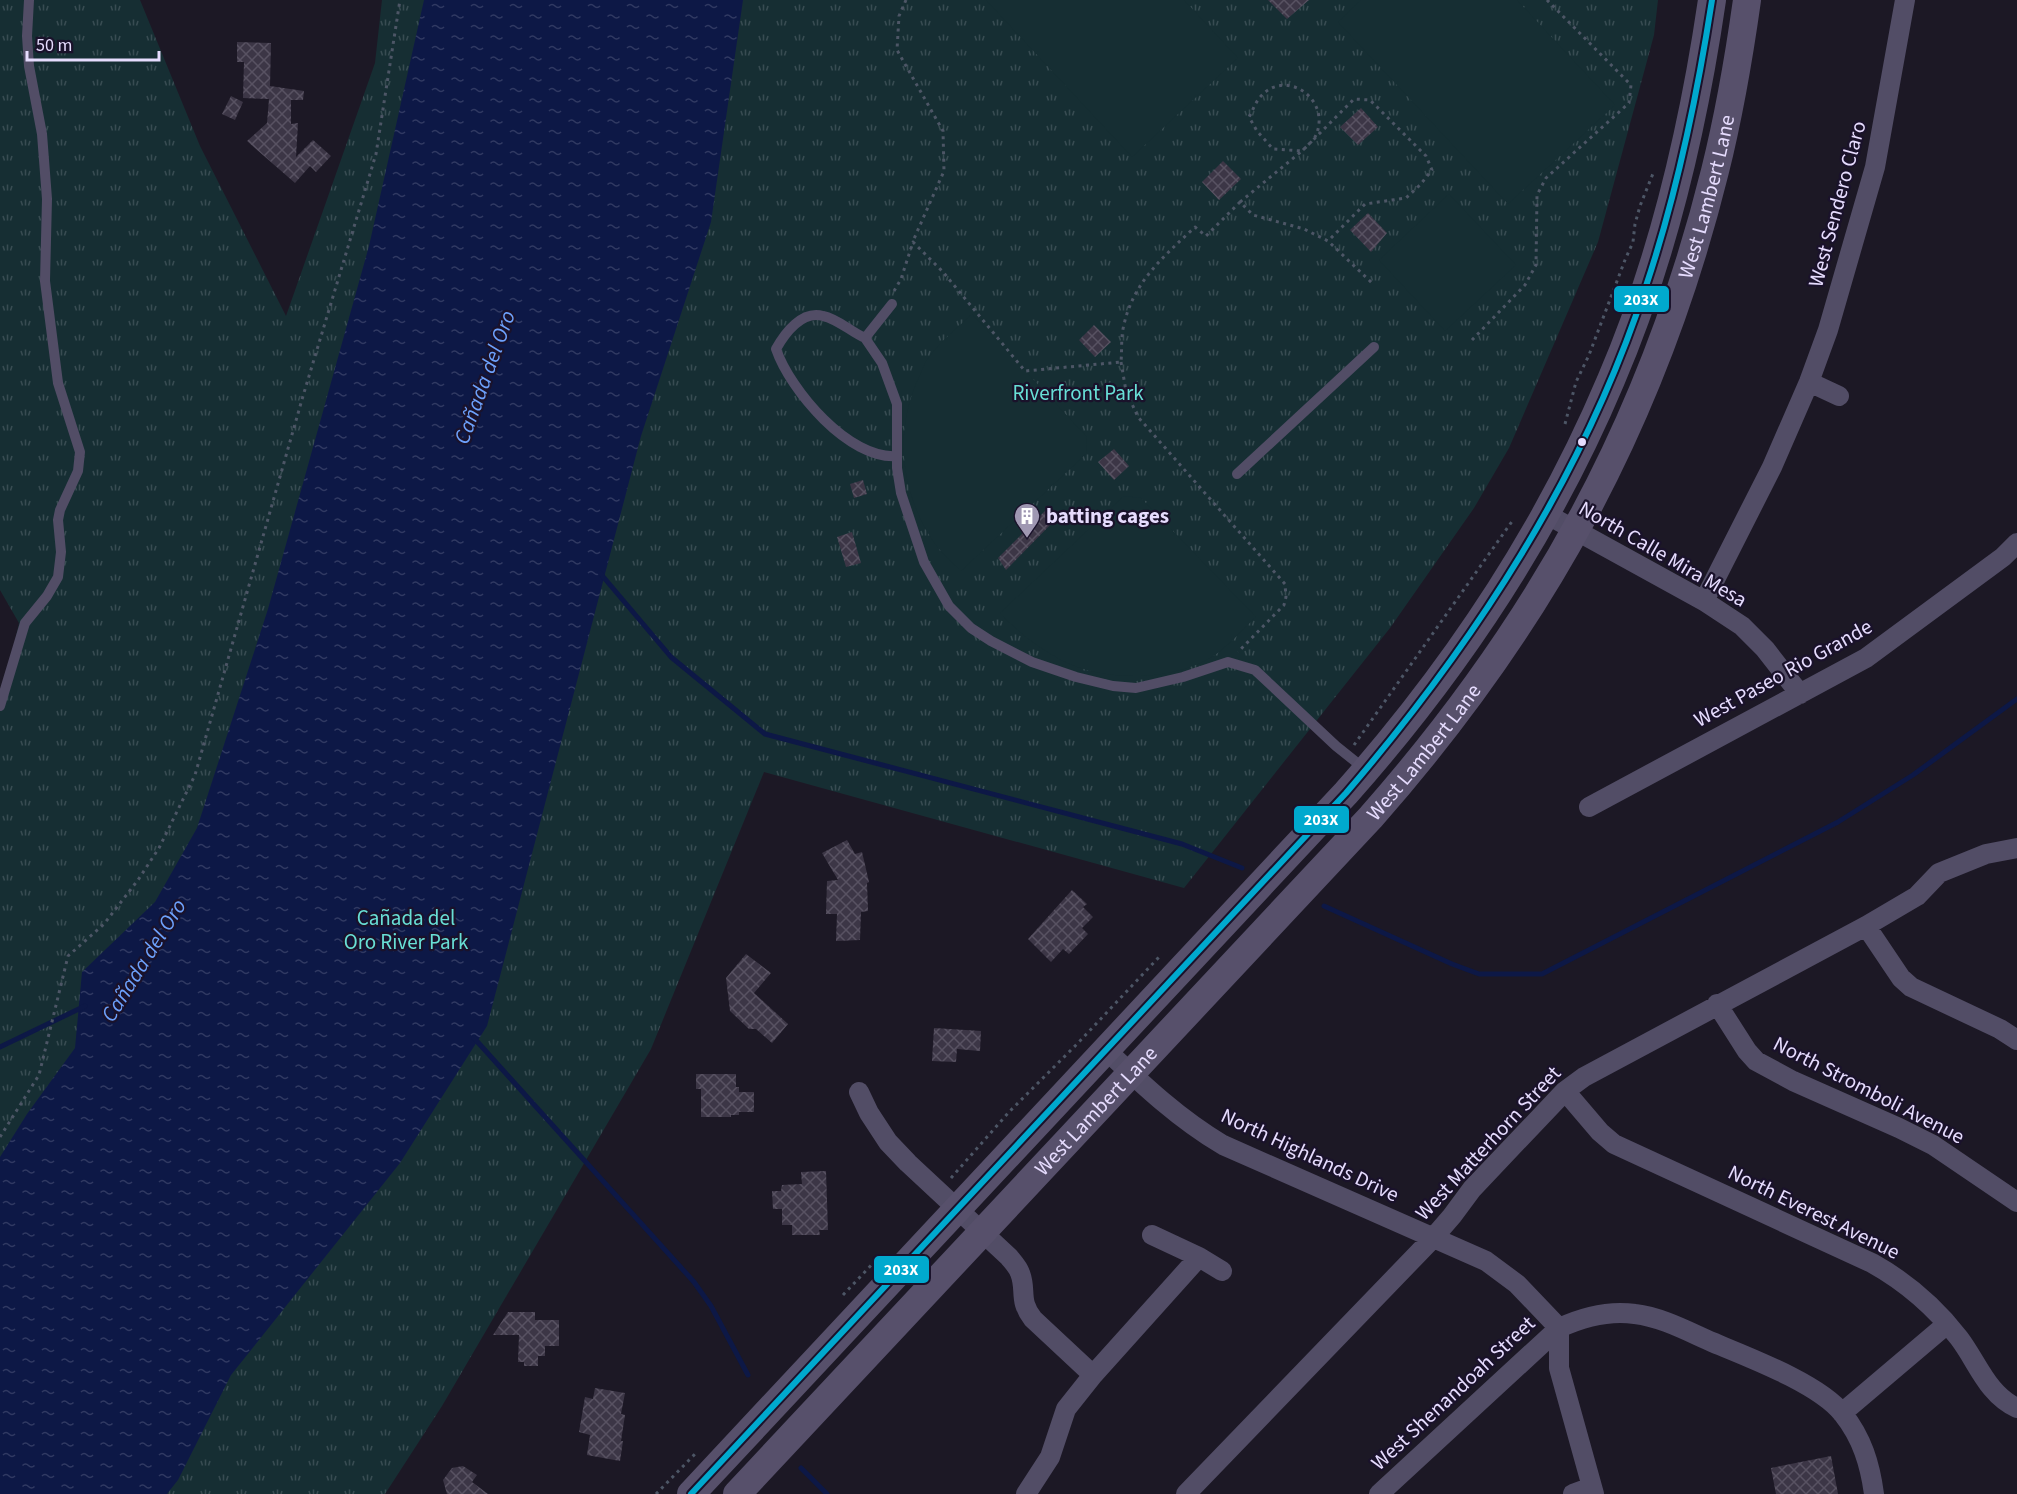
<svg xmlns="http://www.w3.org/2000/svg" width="2017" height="1494" font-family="'Source Sans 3',sans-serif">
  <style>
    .grass { fill: url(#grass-tufts) }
    .pitch { fill: #162e33 }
    .water { fill: url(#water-ripples) }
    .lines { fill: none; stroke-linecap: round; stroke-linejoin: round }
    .stream { stroke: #0d1846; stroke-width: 5 }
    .building { fill: url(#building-cross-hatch) }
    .path { stroke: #4d5666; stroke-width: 3; stroke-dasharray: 3 4.5; stroke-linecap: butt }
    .service { stroke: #524d66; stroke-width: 10 }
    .minor { stroke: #524d66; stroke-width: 20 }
    .secondary { stroke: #57506b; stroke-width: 28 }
    .bus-1-casing { stroke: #1a122b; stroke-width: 10 }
    .bus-1 { stroke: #00a9ce; stroke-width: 6 }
    .bus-dot { fill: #e6dcfe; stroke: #1a122b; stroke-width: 2 }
    .labels { text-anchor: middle; stroke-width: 4.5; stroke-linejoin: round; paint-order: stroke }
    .street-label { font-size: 21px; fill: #e6dcfe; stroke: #1a122b }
    .park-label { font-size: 21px; fill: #68dfd6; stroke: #1a122b }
    .poi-label { font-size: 21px; font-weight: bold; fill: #e6dcfe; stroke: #1a122b; text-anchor: start }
    .water-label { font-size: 22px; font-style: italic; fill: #6da1fc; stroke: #1a122b }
    .line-badge { stroke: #1a122b; stroke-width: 2 }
    .badge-label { font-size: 16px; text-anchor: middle; font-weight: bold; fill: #fff }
  </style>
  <defs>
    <pattern id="grass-tufts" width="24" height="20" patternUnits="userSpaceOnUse" patternTransform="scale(1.5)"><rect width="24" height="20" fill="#162e33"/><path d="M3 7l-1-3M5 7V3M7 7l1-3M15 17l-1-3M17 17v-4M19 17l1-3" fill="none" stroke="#384c52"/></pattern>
    <pattern id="water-ripples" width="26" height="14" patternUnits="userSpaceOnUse" patternTransform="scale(1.5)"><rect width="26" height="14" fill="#0d1846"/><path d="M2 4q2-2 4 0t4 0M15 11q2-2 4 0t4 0" fill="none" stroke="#303962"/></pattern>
    <pattern id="building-cross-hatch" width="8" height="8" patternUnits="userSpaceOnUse" patternTransform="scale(1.5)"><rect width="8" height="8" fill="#3c3646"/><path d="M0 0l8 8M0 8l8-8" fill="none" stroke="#585262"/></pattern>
  </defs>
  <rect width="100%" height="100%" fill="#1c1825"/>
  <path class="grass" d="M0 0H140L200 146 286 316 375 63 382 0H1658L1654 35 1598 242 1509 448 1474 508 1390 628 1184 888 764 772 651 1049 442 1406 385 1494H0V708L19 623 0 590Z"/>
  <path class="pitch" d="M986 0H1184L1238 58 1132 157Z
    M1361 0H1517L1615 105 1508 204 1338 22Z
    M1449 194 1516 265 1445 331 1379 260Z
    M972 314 1086 436 1087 453 961 571C949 559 936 548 928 533 900 485 895 428 919 377 922 371 924 363 929 357 941 341 957 328 972 314Z
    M1124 496 1141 498 1256 617C1244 628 1232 642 1219 652 1179 682 1105 683 1061 660 1038 648 1018 632 1000 613Z"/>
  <path class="water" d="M424 0H743L711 222 641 436 487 1026 400 1163 231 1375 178 1480 167 1494H0V1157L27 1114 75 1048 82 972 155 902 197 828 268 609 369 246Z"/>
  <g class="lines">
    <path class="stream" d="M600 573 671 657 765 734 1182 844 1242 868
      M1324 906 1452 964 1479 974H1542L1838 822 1913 775 2017 699
      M474 1038 694 1282 711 1306 748 1375
      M0 1047 85 1006
      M801 1468 827 1494"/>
  </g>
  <path class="building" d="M1268 0H1309L1287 19Z
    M237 42 271 43 270 86 304 91 303 100H291V124L298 123 296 157 313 140 331 156 316 172 310 166 295 183 247 141 267 123 269 99 243 98 244 62H237Z
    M231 96 243 102 235 120 222 114Z
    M1361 108 1378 127 1358 145 1340 127Z
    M1223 161 1241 179 1219 200 1202 182Z
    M1368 213 1387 233 1371 252 1350 230Z
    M1094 325 1111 342 1095 357 1079 340Z
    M1114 449 1129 466 1114 480 1098 462Z
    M863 480 867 494 854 498 850 484Z
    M1046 510 1055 520 1006 570 998 558Z
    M852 532 861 563 846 567 837 537Z
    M847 840 855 854 862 852 869 882 867 883 868 911 861 912 860 940 836 941 837 914H826L827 881 838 880 822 853Z
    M1072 890 1087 904 1083 907 1093 917 1082 928 1088 934 1069 954 1063 949 1051 962 1028 939Z
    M746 954 771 973 754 993 788 1024 772 1043 756 1029H749L730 1011 726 978Z
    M934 1028 981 1031 980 1051 957 1049 956 1062 932 1061Z
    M696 1074H736V1087H739V1092H754V1112H739V1115H731V1117H701V1089H696Z
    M826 1171 828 1230H819L820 1235H792V1225H782V1209H773L772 1191H781L782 1185 802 1184 801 1172Z
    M508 1312H535V1320H559V1346H545V1356H538V1366H524V1362H518L519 1335H493Z
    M595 1388 625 1393 621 1414 625 1415 621 1441H623L620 1461 587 1455 590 1435 579 1432 585 1397 593 1399Z
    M1831 1456 1838 1494H1776L1771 1468Z
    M463 1466 477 1475 472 1482 488 1494H447L443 1480 452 1468Z"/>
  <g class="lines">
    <path class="path" d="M906 0 899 16 897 50 943 131 944 171 913 241
      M1240 202 1302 151 1273 149 1257 131 1249 117C1253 110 1256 101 1261 96 1288 67 1333 102 1315 137 1312 142 1306 147 1302 151L1354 99 1370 100 1426 156 1432 170 1420 185 1406 198 1365 204 1328 241
      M894 291 901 279 913 242 943 272 1025 371 1121 362C1122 351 1121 340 1123 329 1132 283 1162 258 1195 227L1206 236 1240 202 1253 215 1304 229 1328 241 1372 283
      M1472 340 1525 285 1536 265 1537 195 1546 178 1629 103 1631 85 1547 0
      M1121 362 1126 391 1138 417 1285 584 1286 597 1284 605 1238 652
      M1565 424 1576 382 1589 355 1625 260 1633 242 1635 224 1640 206 1654 171
      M1354 745 1513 520
      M0 1137 39 1075 68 956 104 924 138 880 159 848 195 775 303 396 376 154 400 0
      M951 1178 1009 1112 1078 1043 1160 956
      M843 1295 878 1258
      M656 1494 696 1453"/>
    <path class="service" d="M892 304 865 338 882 363 897 404V468L901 493 924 562 949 606 971 628 991 641 1032 662 1076 677 1113 686 1136 688 1183 677 1228 662 1255 670 1336 746 1366 770
      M865 338C851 332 838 319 823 316 802 310 785 333 776 349 790 390 849 460 897 456
      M1237 474 1374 347
      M0 706 25 623 47 596 58 577 61 552 58 520 60 510 78 471 80 452 58 383 45 281 47 199 42 134 29 66 27 36 29 0"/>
    <path class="minor" d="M1809 382 1839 396
      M1546 514 1704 601 1742 626 1765 649 1800 694
      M1704 601 1772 467 1809 382 1828 330 1875 167 1905 0
      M1589 807 1866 658 2003 557 2017 543
      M1866 926 1901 978 1911 987 2000 1029 2017 1040
      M1717 1004 1747 1051 1756 1061 1793 1081 1899 1128 1933 1145 2017 1202
      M1106 1050C1143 1085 1179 1119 1223 1145L1486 1261 1517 1284 1559 1328C1583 1317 1608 1310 1635 1314 1661 1317 1687 1331 1712 1342 1748 1357 1820 1384 1843 1414 1862 1438 1870 1464 1874 1494
      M1565 1091 1600 1132 1614 1144 1872 1263C1906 1282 1935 1307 1959 1338 1978 1363 1987 1394 2017 1408
      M859 1092 869 1113 888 1142 908 1163 1009 1257C1013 1262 1018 1267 1020 1273 1027 1291 1018 1300 1033 1319L1093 1375 1199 1257 1222 1271
      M1152 1235 1199 1257
      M1559 1328V1368L1594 1494
      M1842 1413 1947 1324
      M1026 1494 1050 1457 1066 1409 1093 1375
      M1186 1494 1433 1238 1452 1216 1472 1189 1565 1091 1584 1077 1866 926 1917 896 1939 873 1986 854 2017 848
      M1379 1494 1559 1328
      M1573 1494 1592 1487"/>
    <g class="secondary">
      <path d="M691 1494 1346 793C1455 670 1547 532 1611 380 1663 259 1693 130 1712 0"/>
      <path id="s1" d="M737 1494 1371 817C1541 624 1653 421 1715 171 1729 115 1739 57 1747 0"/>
    </g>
    <g class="bus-1-casing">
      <path id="bus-1" d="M691 1494 1346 793C1475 643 1584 476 1646 286 1677 193 1697 97 1712 0"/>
    </g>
    <use href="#bus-1" class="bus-1"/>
  </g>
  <defs>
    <g id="building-pin" transform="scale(1.35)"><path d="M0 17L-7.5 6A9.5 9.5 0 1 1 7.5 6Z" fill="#9f97b2" stroke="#1a122b"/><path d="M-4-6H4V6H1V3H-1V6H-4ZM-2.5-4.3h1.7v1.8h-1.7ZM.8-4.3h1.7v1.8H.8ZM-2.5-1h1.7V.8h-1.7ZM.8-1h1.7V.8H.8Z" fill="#fff"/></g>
  </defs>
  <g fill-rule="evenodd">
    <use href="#building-pin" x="1027" y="516"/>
  </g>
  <circle class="bus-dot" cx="1582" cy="442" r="5"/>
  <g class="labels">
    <g class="street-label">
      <text dy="7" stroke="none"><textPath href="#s1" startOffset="1640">West Lambert Lane</textPath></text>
      <text transform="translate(1837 204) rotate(-75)" y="7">West Sendero Claro</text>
      <text transform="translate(1663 554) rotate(30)" y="7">North Calle Mira Mesa</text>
      <text transform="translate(1783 673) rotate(-29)" y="7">West Paseo Rio Grande</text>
      <text dy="7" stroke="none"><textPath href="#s1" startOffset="1011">West Lambert Lane</textPath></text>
      <text transform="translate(1869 1090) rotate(27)" y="7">North Stromboli Avenue</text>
      <text dy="7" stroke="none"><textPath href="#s1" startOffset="525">West Lambert Lane</textPath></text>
      <text transform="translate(1488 1143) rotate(-47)" y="7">West Matterhorn Street</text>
      <text transform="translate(1310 1155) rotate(25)" y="7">North Highlands Drive</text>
      <text transform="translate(1814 1212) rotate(26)" y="7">North Everest Avenue</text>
      <text transform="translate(1453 1393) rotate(-43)" y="7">West Shenandoah Street</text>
    </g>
    <g class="park-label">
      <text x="1078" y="400">Riverfront Park</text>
      <text x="406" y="925">Cañada del<tspan x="406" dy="24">Oro River Park</tspan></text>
    </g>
    <g class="poi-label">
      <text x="1046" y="523">batting cages</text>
    </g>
    <g class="water-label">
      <text transform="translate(484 377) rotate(-70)" y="8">Cañada del Oro</text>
      <text transform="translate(143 960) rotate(-58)" y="8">Cañada del Oro</text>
    </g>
  </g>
  <g class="line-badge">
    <rect x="1613" y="285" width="57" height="28" rx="6" fill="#00a9ce"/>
    <rect x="1293" y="805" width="57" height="29" rx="6" fill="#00a9ce"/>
    <rect x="873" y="1255" width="57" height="29" rx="6" fill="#00a9ce"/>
  </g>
  <g class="badge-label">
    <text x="1641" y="305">203X</text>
    <text x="1321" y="825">203X</text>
    <text x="901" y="1275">203X</text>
  </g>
  <path d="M27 51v9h132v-9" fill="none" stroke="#e6dcfe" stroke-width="3"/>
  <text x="36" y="51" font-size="18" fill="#e6dcfe" stroke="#1a122b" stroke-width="4.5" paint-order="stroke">50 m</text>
</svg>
